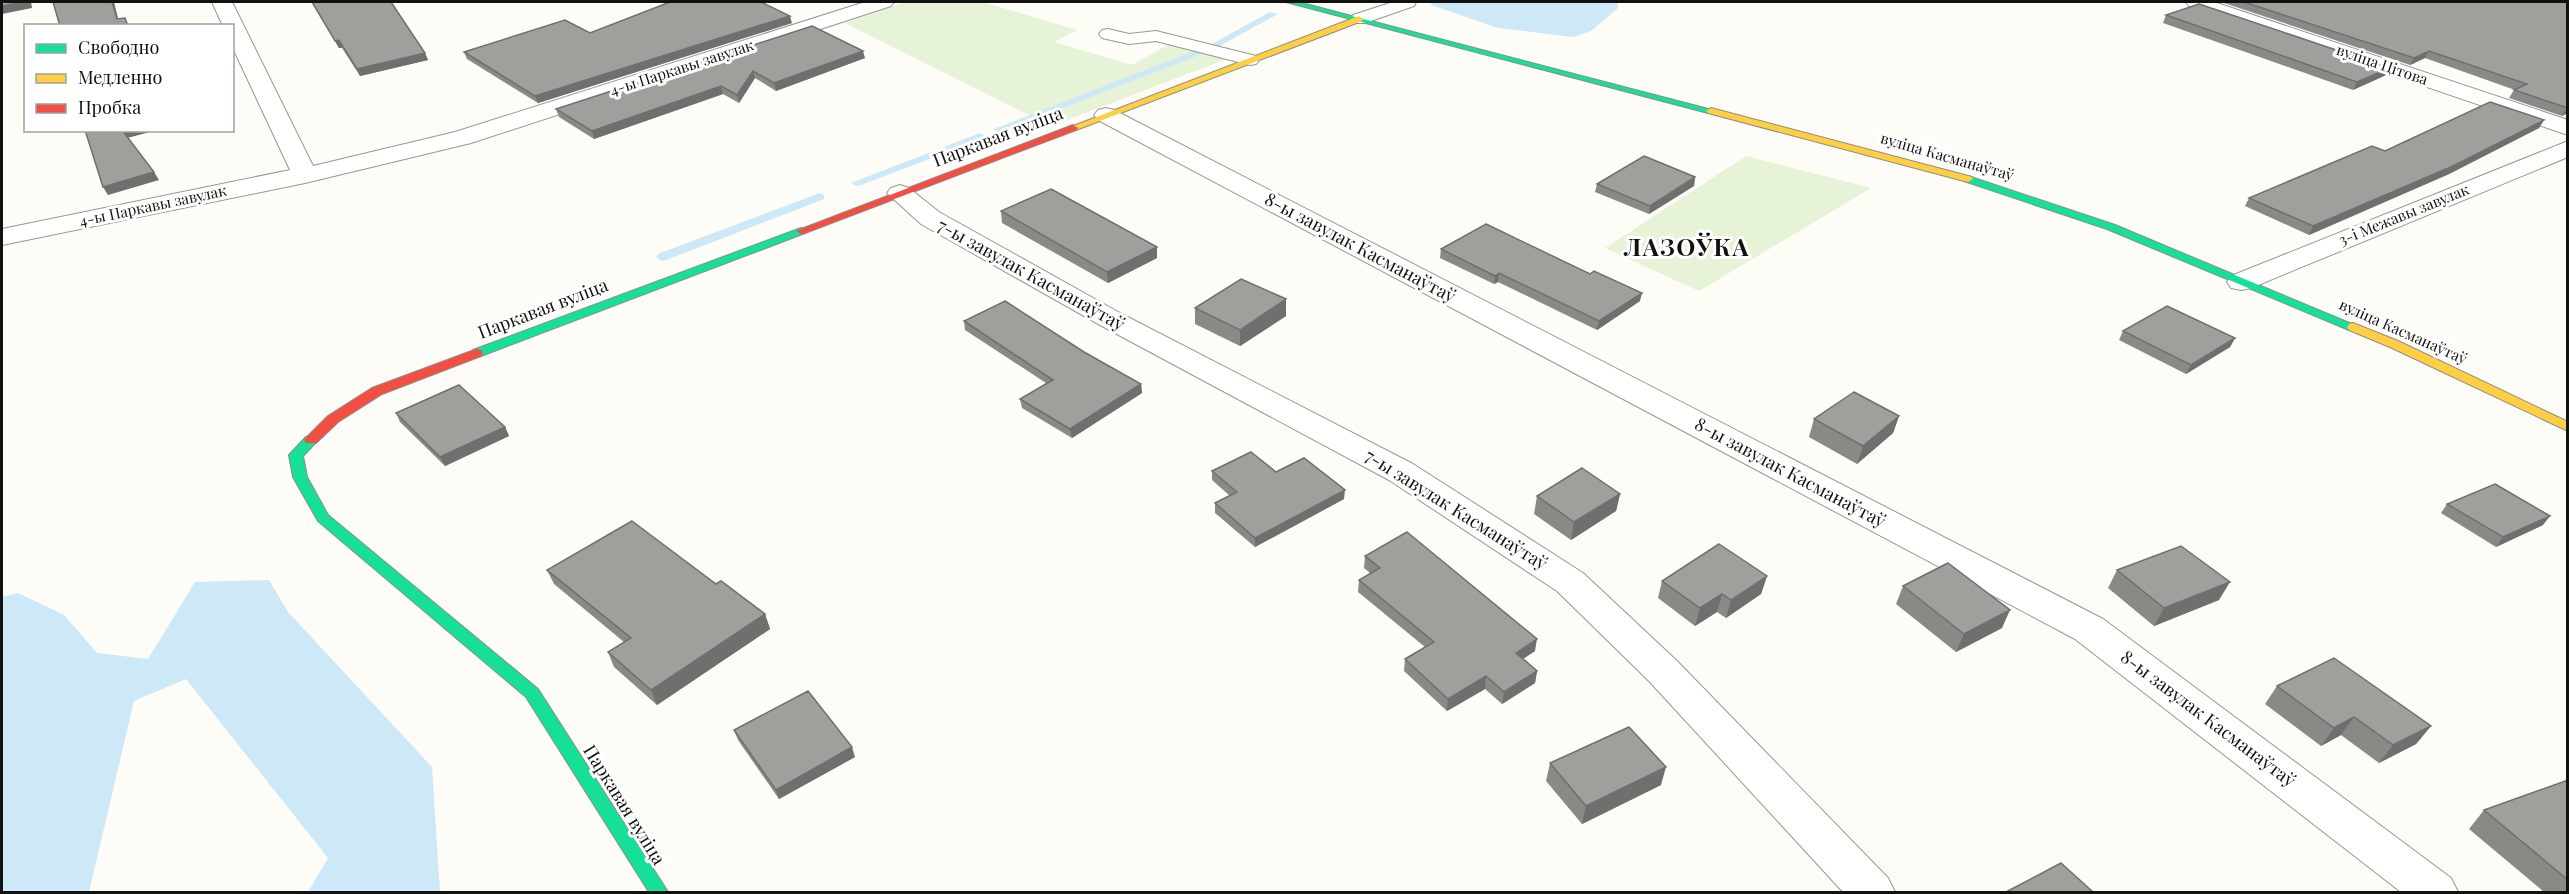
<svg xmlns="http://www.w3.org/2000/svg" width="2569" height="894" font-family="'Playfair Display',serif">
  <style>
    .green { fill: #e7f3d7 }
    .water { fill: #cde8f7 }
    .lines { fill: none; stroke-linecap: round; stroke-linejoin: round }
    .stream { fill: #cde8f7; fill-rule: evenodd }
    .lane-casing { stroke: #979795; stroke-width: 2 }
    .street-casing { stroke: #979795; stroke-width: 2 }
    .fast-casing { stroke: #8e8d8b; stroke-width: 2 }
    .slow-casing { stroke: #8e8d8b; stroke-width: 2 }
    .jam-casing { stroke: #8e8d8b; stroke-width: 2 }
    .lane { fill: #fffffe; fill-rule: evenodd }
    .street { fill: #fffffe; fill-rule: evenodd }
    .fast { fill: #16e098; fill-rule: evenodd }
    .slow { fill: #ffcf43; fill-rule: evenodd }
    .jam { fill: #f24e42; fill-rule: evenodd }
    .wall { fill: #8a8986 }
    .shaded-wall { fill: #716f6d }
    .building { fill: #a19f9c; stroke: #716f6d; stroke-width: 1.5 }
    .labels { text-anchor: middle; stroke-width: 6; stroke-linejoin: round; paint-order: stroke }
    .far-street-label { font-size: 15px; fill: #111; stroke: #fff }
    .street-label { font-size: 18px; fill: #111; stroke: #fff }
    .district-label { font-size: 24px; font-weight: bold; letter-spacing: 1.5px; fill: #111; stroke: #fff }
  </style>
  <rect width="100%" height="100%" fill="#fdfcf7"/>
  <path class="green" d="M905 2H983L1077 30 1054 42 1132 65 1170 44 1227 59 1051 126 845 23Z
    M1746 156 1871 188 1699 291 1605 248Z"/>
  <path class="water" d="M1432 2H1618V8L1591 31 1573 37 1498 28 1431 5Z
    M269 580 288 612 432 767 440 892H308L328 858 186 679 134 701 89 892H2V597L18 593 64 615 97 653 148 659 195 582Z"/>
  <g class="lines">
    <path class="stream" d="M1270 12 1278 14 1216 48 1208 46Z
      M1199 49 1204 52 1202 54 1003 131H995L994 129Z
      M980 133 985 136 984 138 861 185 857 186 851 183Z
      M820 193 824 195V199L666 260 662 261 656 257 658 254Z"/>
    <g class="lane-casing">
      <path id="lane" d="M1393 2H1416L1414 6 1365 23H1353L1351 19 1353 15Z
        M1108 29 1129 34 1156 31 1256 56 1259 60 1256 64 1250 65 1156 41 1129 44 1102 38 1099 34 1102 30Z"/>
    </g>
    <g class="street-casing">
      <path id="street" d="M212 2H232L313 166 455 132 865 2H894L891 6 471 143 305 183 2 245V229L290 170 232 46V26H223Z
        M2186 2H2214L2568 120V135L2189 6Z
        M1106 108 1114 110 2103 619 2451 878 2458 892H2401L2075 639 1098 120 1094 115 1098 110Z
        M2568 141V157L2251 288 2241 290 2231 288 2227 282 2231 276Z
        M900 185 909 188 939 212 1120 313 1413 464 1583 573 1677 661 1888 878 1895 892H1843L1649 681 1557 591 1389 480 1100 325 921 224 887 193 891 188Z"/>
    </g>
    <g class="fast-casing">
      <path id="fast" d="M1286 2H1298L1716 111 1708 113Z
        M1968 176 2115 225 2359 327 2357 330H2349L2107 229 1964 181 1963 179Z
        M801 228 805 229V233L481 356H473L471 353 473 350Z
        M311 436 318 440 303 456 307 477 328 515 538 689 668 892H649L526 697 318 521 293 477 289 455 306 437Z"/>
    </g>
    <g class="slow-casing">
      <path id="slow" d="M1359 16 1363 19 1362 21 1076 130 1068 128Z
        M1711 108 1972 177 1973 179 1968 182 1708 113 1706 111Z
        M2353 323 2398 341 2568 422V431L2390 347 2349 330 2347 327 2349 324Z"/>
    </g>
    <g class="jam-casing">
      <path id="jam" d="M1073 125 1078 128 1076 130 805 233 801 234 796 231Z
        M477 349 481 350 483 353 481 356 382 394 338 422 316 443H306L304 440 328 416 372 388Z"/>
    </g>
    <use href="#lane" class="lane"/>
    <use href="#street" class="street"/>
    <use href="#fast" class="fast"/>
    <use href="#slow" class="slow"/>
    <use href="#jam" class="jam"/>
  </g>
  <path class="wall" d="M312 2H391L425 53 428 60 360 76 342 48H339Z
    M2221 2H2568V113L2562 116 2509 98 2514 90H2515L2425 58 2410 65Z
    M2166 15 2386 75 2353 90 2163 23Z
    M792 23 538 103 467 59 464 52 590 33Z
    M812 26 865 58 776 91 755 78 739 103 723 94 594 139 559 117 556 109Z
    M2544 120 2539 128 2449 174 2309 235 2245 206 2249 198 2385 151Z
    M1695 177 1694 186 1649 214 1595 192 1597 184Z
    M1001 211 1157 258 1108 283 1002 223Z
    M1441 249 1590 274 1640 301 1597 330 1498 282 1494 284 1440 258Z
    M1286 299V316L1240 346 1195 324V308Z
    M964 321 1084 352 1141 384 1142 393 1072 438 1022 408 1020 399 1046 383 965 330Z
    M2123 331 2235 338 2230 347 2186 374 2119 340Z
    M396 413 505 427 509 436 445 466 400 422Z
    M1899 416 1893 433 1857 464 1809 437 1814 419Z
    M1212 471 1276 472 1344 499 1255 547 1215 513V503L1230 496 1212 480Z
    M1620 494 1616 511 1571 540 1534 514 1537 496Z
    M2447 504 2543 525 2496 547 2441 513Z
    M1365 556 1535 651 1523 659 1537 671 1535 683 1502 704 1485 689 1447 711 1404 671 1405 659 1425 647 1358 592 1359 580 1370 573 1364 568Z
    M547 570 716 584 765 614 770 629 657 705 614 667 608 652 624 642 554 584Z
    M2117 570 2219 600 2154 626 2108 588Z
    M1767 576 1761 594 1726 618 1717 612 1695 626 1658 598 1662 581Z
    M1903 586 2002 628 1956 652 1896 604Z
    M2277 686 2431 726 2416 744 2379 763 2341 735 2321 746 2265 704Z
    M734 730 855 757 779 799 738 740Z
    M1550 763 1661 785 1582 824 1546 781Z
    M2568 780V892H2544L2469 829 2484 810Z"/>
  <path class="shaded-wall" d="M23 2H31L32 8 2 14V6Z
    M112 2H114L120 26 117 19Z
    M790 16 792 23 538 103 535 96Z
    M339 40 342 48H339L335 41Z
    M863 51 865 58 776 91 774 83Z
    M2429 51 2425 58 2410 65 2414 58Z
    M425 53 428 60 360 76 357 69Z
    M2390 68 2386 75 2353 90 2357 82Z
    M753 71 755 78 739 103 737 95Z
    M721 86 723 94 594 139 592 131Z
    M2568 108V113L2562 116 2567 108Z
    M2544 120 2539 128 2449 174 2309 235 2313 226Z
    M122 130H158L127 138Z
    M154 172 159 180 108 195 103 187Z
    M1695 177 1694 186 1649 214 1650 206Z
    M1157 247V258L1108 283 1107 272Z
    M1499 273 1498 282 1494 284 1495 276Z
    M1642 293 1640 301 1597 330 1599 321Z
    M1286 299V316L1240 346V330Z
    M2235 338 2230 347 2186 374 2191 365Z
    M1141 384 1142 393 1072 438 1070 429Z
    M1899 416 1893 433 1857 464 1863 446Z
    M505 427 509 436 445 466 440 457Z
    M1345 490 1344 499 1255 547V538Z
    M1620 494 1616 511 1571 540 1574 522Z
    M2550 516 2543 525 2496 547 2503 537Z
    M1767 576 1761 594 1726 618 1731 600Z
    M2230 582 2219 600 2154 626 2164 608Z
    M1722 594 1717 612 1695 626 1700 608Z
    M2010 610 2002 628 1956 652 1964 634Z
    M765 614 770 629 657 705 651 690Z
    M1537 639 1535 651 1514 665 1516 653Z
    M1537 671 1535 683 1502 704 1504 692Z
    M1486 676 1485 689 1447 711 1448 699Z
    M2354 717 2341 735 2321 746 2334 728Z
    M2431 726 2416 744 2379 763 2393 745Z
    M852 747 855 757 779 799 776 790Z
    M1666 767 1661 785 1582 824 1586 806Z"/>
  <path class="building" d="M2 2H23L2 6Z
    M53 2H112L117 19 125 18 128 26H60Z
    M312 2H391L425 53 357 69 339 40 335 41Z
    M670 2H761L790 16 535 96 464 52 565 20 590 33Z
    M2244 2H2568V108L2514 90 2527 84 2429 51 2414 58Z
    M2199 4 2390 68 2357 82 2166 15Z
    M812 26 863 51 774 83 753 71 737 95 721 86 592 131 556 109Z
    M2490 102 2544 120 2453 166 2313 226 2249 198 2372 146 2385 151Z
    M85 130H122L154 172 103 187Z
    M1644 156 1695 177 1650 206 1597 184Z
    M1051 189 1157 247 1107 272 1001 211Z
    M1486 224 1590 274 1594 271 1642 293 1599 321 1499 273 1495 276 1441 249Z
    M1241 279 1286 299 1240 330 1195 308Z
    M1005 301 1084 352 1141 384 1070 429 1020 399 1053 380 964 321Z
    M2167 306 2235 338 2191 365 2123 331Z
    M459 385 505 427 440 457 396 413Z
    M1854 392 1899 416 1863 446 1814 419Z
    M1251 452 1276 472 1304 458 1345 490 1255 538 1215 503 1237 492 1212 471Z
    M1582 468 1620 494 1574 522 1537 496Z
    M2495 484 2550 516 2503 537 2447 504Z
    M632 521 716 584 721 581 765 614 651 690 608 652 631 638 547 570Z
    M1407 532 1537 639 1516 653 1537 671 1504 692 1486 676 1448 699 1405 659 1434 642 1359 580 1380 568 1365 556Z
    M1719 544 1767 576 1731 600 1722 594 1700 608 1662 581Z
    M2181 546 2230 582 2164 608 2117 570Z
    M1948 563 2010 610 1964 634 1903 586Z
    M2334 658 2431 726 2393 745 2354 717 2334 728 2277 686Z
    M808 691 852 747 776 790 734 730Z
    M1629 727 1666 767 1586 806 1550 763Z
    M2568 780V880L2484 810Z
    M2061 863 2093 892H2006Z"/>
  <g class="labels">
    <g class="far-street-label">
      <text transform="translate(2382 65) rotate(19)" y="5">вуліца Цітова</text>
      <text transform="translate(682 68) rotate(-18)" y="5">4-ы Паркавы завулак</text>
      <text transform="translate(1947 157) rotate(16)" y="5">вуліца Касманаўтаў</text>
      <text transform="translate(153 206) rotate(-12)" y="5">4-ы Паркавы завулак</text>
      <text transform="translate(2404 215) rotate(-22)" y="5">3-і Межавы завулак</text>
      <text transform="translate(2403 332) rotate(24)" y="5">вуліца Касманаўтаў</text>
    </g>
    <g class="street-label">
      <text transform="translate(998 137) rotate(-21)" y="6">Паркавая вуліца</text>
      <text transform="translate(1360 248) rotate(28)" y="6">8-ы завулак Касманаўтаў</text>
      <text transform="translate(1031 275) rotate(29)" y="6">7-ы завулак Касманаўтаў</text>
      <text transform="translate(543 309) rotate(-21)" y="6">Паркавая вуліца</text>
      <text transform="translate(1790 473) rotate(28)" y="6">8-ы завулак Касманаўтаў</text>
      <text transform="translate(1456 510) rotate(32)" y="6">7-ы завулак Касманаўтаў</text>
      <text transform="translate(2208 719) rotate(37)" y="6">8-ы завулак Касманаўтаў</text>
      <text transform="translate(624 805) rotate(58)" y="6">Паркавая вуліца</text>
    </g>
    <g class="district-label">
      <text x="1687" y="256">ЛАЗОЎКА</text>
    </g>
  </g>
  <rect width="2569" height="894" fill="none" stroke="#111111" stroke-width="6"/>
  <rect x="24" y="24" width="210" height="108" fill="#ffffff" stroke="#a0a0a0" stroke-width="1.5"/>
  <rect x="36" y="44" width="30" height="9" fill="#16e098" stroke="#a0a0a0" stroke-width="1.5"/>
  <text x="78" y="54" font-size="18" fill="#111111">Свободно</text>
  <rect x="36" y="74" width="30" height="9" fill="#ffcf43" stroke="#a0a0a0" stroke-width="1.5"/>
  <text x="78" y="84" font-size="18" fill="#111111">Медленно</text>
  <rect x="36" y="104" width="30" height="9" fill="#f24e42" stroke="#a0a0a0" stroke-width="1.5"/>
  <text x="78" y="114" font-size="18" fill="#111111">Пробка</text>
</svg>
